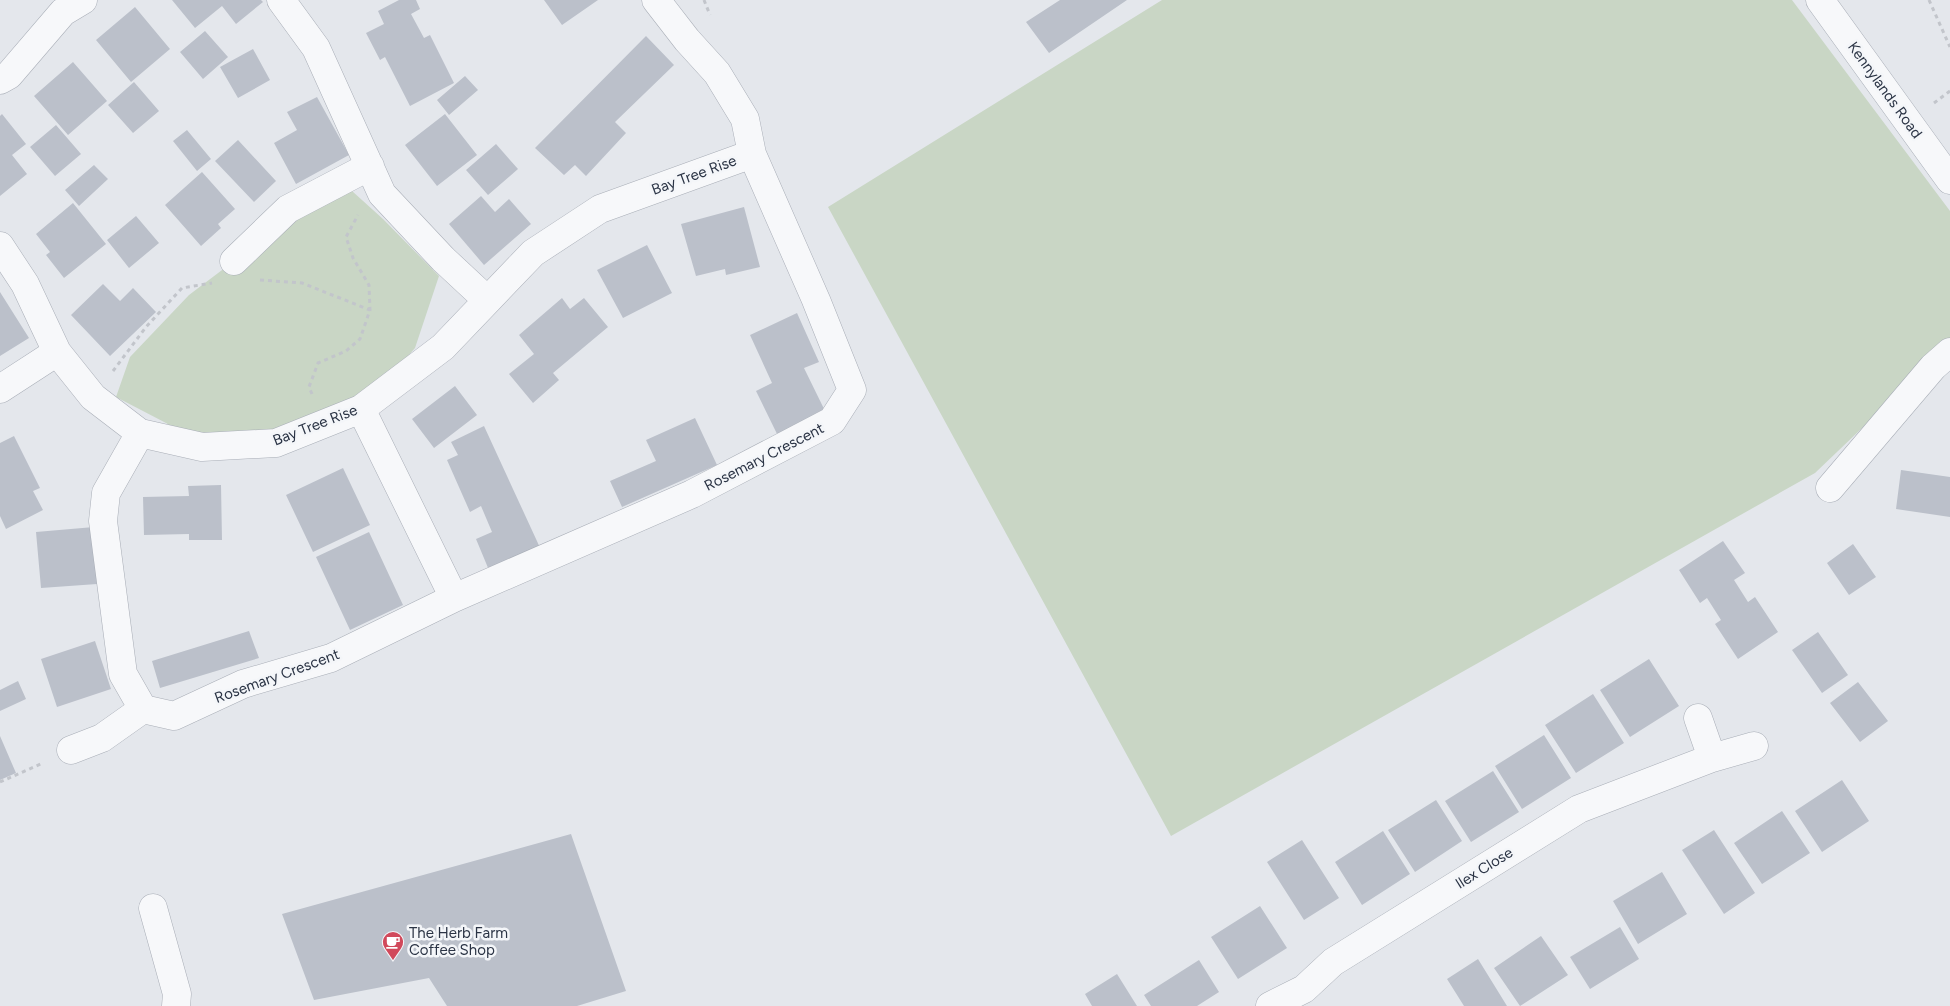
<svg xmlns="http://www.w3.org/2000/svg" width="1950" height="1006" font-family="Figtree,sans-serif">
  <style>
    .green { fill: #c9d6c5 }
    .building { fill: #bbc0ca }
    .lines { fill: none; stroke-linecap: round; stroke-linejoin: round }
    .minor-casing { stroke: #a9aeb7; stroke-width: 29 }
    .path { stroke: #c2c5cb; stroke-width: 3; stroke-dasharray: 4 4; stroke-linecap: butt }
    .minor { stroke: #f7f8fa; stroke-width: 28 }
    .labels { text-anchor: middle; stroke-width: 5; stroke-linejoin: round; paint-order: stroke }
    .street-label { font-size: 15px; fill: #2b3445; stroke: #f4f6f9 }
    .poi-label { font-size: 15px; fill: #2b3445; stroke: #f4f6f9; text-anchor: start }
  </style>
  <rect width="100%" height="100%" fill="#e4e7ec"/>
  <path class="green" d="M1162 0H1792L1950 211V344L1815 473 1171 836 828 207Z
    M352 191 383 219 439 276 415 348 361 409 202 447 166 423 116 397 130 357 189 295 234 261 288 209Z"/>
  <path class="building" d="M172 0H261L263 2 236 24 222 6 195 28Z
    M399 0H416L420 9 411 14 424 38 430 35 454 83 410 106 385 57 380 60 366 33 384 24 378 11Z
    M544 0H598L562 25Z
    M1060 0H1127L1049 53 1026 22Z
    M135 7 170 49 131 82 96 40Z
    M205 31 228 57 203 79 180 52Z
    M646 36 674 65 615 122 626 133 586 176 575 165 564 175 535 148Z
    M253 49 270 80 238 98 220 67Z
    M73 62 107 101 68 135 34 96Z
    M465 76 478 90 449 115 437 100Z
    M134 82 159 111 133 133 108 105Z
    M317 97 349 155 296 184 274 143 297 130 287 112Z
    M2 114 26 144 12 155 27 174 0 196V116Z
    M445 114 477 155 437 186 405 145Z
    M56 125 81 154 55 176 30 147Z
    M187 130 211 159 197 171 173 141Z
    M238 140 276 181 254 202 215 161Z
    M496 144 518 169 488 195 466 170Z
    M94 165 108 179 79 206 65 190Z
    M202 172 235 209 218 224 221 228 201 246 165 205Z
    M481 196 495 212 509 199 531 224 484 265 449 224Z
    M73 203 106 244 64 278 46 255 50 252 36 234Z
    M744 207 760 267 726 275 725 269 696 276 681 224Z
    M136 216 159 243 129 268 107 240Z
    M647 245 672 293 623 318 597 270Z
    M103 284 120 301 133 288 156 312 110 356 71 315Z
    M0 292 29 338 0 356Z
    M562 298 570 309 584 298 608 327 553 373 559 380 533 403 509 374 534 354 519 335Z
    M797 313 819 362 804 368 827 415 779 438 756 391 772 383 750 335Z
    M455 386 477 415 434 448 412 419Z
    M695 418 717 465 622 507 610 481 656 461 646 440Z
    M484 426 542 552 491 575 476 539 492 532 481 506 470 512 447 460 458 455 451 442Z
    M14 436 40 488 33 491 43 510 6 529 0 516V443Z
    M343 468 370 525 313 552 286 495Z
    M1901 470 1950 477V517L1896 509Z
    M221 485 222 540H189V534L144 535 143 497 189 496 188 486Z
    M94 527 97 584 41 588 36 532Z
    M369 532 403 605 350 630 316 557Z
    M1723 541 1745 573 1734 580 1748 602 1755 597 1778 632 1738 659 1715 624 1721 620 1707 598 1700 603 1679 570Z
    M1853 544 1876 577 1849 595 1827 563Z
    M249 631 259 658 160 688 152 661Z
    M1818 632 1848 675 1822 693 1792 650Z
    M95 641 111 689 57 707 41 659Z
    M1649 659 1679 706 1630 737 1600 690Z
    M18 681 26 699 0 711V690Z
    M1858 682 1888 721 1860 742 1830 703Z
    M1593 694 1624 743 1576 773 1545 725Z
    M1544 735 1571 778 1522 809 1495 766Z
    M0 736 16 773 0 780Z
    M1493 771 1519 812 1471 842 1445 801Z
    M1842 780 1869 821 1822 852 1795 811Z
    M1436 800 1462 841 1415 872 1388 830Z
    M1782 811 1810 853 1762 884 1734 843Z
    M1714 830 1755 893 1724 914 1682 850Z
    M1383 831 1410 874 1362 905 1335 862Z
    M571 834 626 991 577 1006H447L429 978 314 1000 282 914Z
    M1302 840 1339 898 1304 920 1267 862Z
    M1662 872 1687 914 1638 944 1613 901Z
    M1260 906 1287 948 1238 979 1211 937Z
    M1620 927 1639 959 1590 989 1570 957Z
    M1541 936 1568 975 1520 1006 1494 968Z
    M1478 959 1507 1006H1464L1447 979Z
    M1199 960 1219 992 1197 1006H1151L1144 995Z
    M1117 974 1137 1006H1092L1085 994Z"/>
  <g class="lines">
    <g class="minor-casing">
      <path id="minor" d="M281 0 316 48 382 194 443 259 487 300
        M1820 0 1950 180
        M0 80 9 75 63 12 83 0
        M0 246 25 284 57 352
        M234 261 288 209 370 166
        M0 389 57 352 93 397 140 433 202 447 276 443 361 409 443 347 533 253 600 209 752 154
        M140 433 106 493 103 521 123 674 143 709 174 716 243 684 331 658 454 598 361 409
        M1830 488 1933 367 1950 352
        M454 598 692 494 832 421 852 390 816 300 752 154 745 119 717 73 687 40 656 0
        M1698 718 1712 758
        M71 750 102 738 143 709
        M153 908 177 994 176 1006
        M1270 1006 1304 989 1333 962 1579 809 1712 758 1754 746"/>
    </g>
    <path class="path" d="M704 0 710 15
      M1929 0 1950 47
      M1934 103 1950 91
      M260 280 302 283 370 310
      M113 371 146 327 182 288 212 283
      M312 394 309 387 318 363 346 351 360 339 370 310 369 285 353 258 346 237 358 215
      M0 782 43 763"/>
    <use href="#minor" class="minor"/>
  </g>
  <defs>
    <g id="cafe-pin" transform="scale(1.125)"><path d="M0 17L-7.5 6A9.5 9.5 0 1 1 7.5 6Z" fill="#d1495b" stroke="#f4f6f9"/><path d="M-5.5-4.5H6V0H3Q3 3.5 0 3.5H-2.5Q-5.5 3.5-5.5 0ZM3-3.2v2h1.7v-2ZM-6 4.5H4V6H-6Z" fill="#fff"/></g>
  </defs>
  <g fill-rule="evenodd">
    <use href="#cafe-pin" x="393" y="942"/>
  </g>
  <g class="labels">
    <g class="street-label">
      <text transform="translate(1885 90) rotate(54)" y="5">Kennylands Road</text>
      <text transform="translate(694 175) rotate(-20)" y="5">Bay Tree Rise</text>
      <text transform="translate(315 425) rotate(-21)" y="5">Bay Tree Rise</text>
      <text transform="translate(764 457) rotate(-27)" y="5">Rosemary Crescent</text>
      <text transform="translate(277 676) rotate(-20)" y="5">Rosemary Crescent</text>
      <text transform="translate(1484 868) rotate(-32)" y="5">Ilex Close</text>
    </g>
    <g class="poi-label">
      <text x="409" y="938">The Herb Farm<tspan x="409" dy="17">Coffee Shop</tspan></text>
    </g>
  </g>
</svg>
